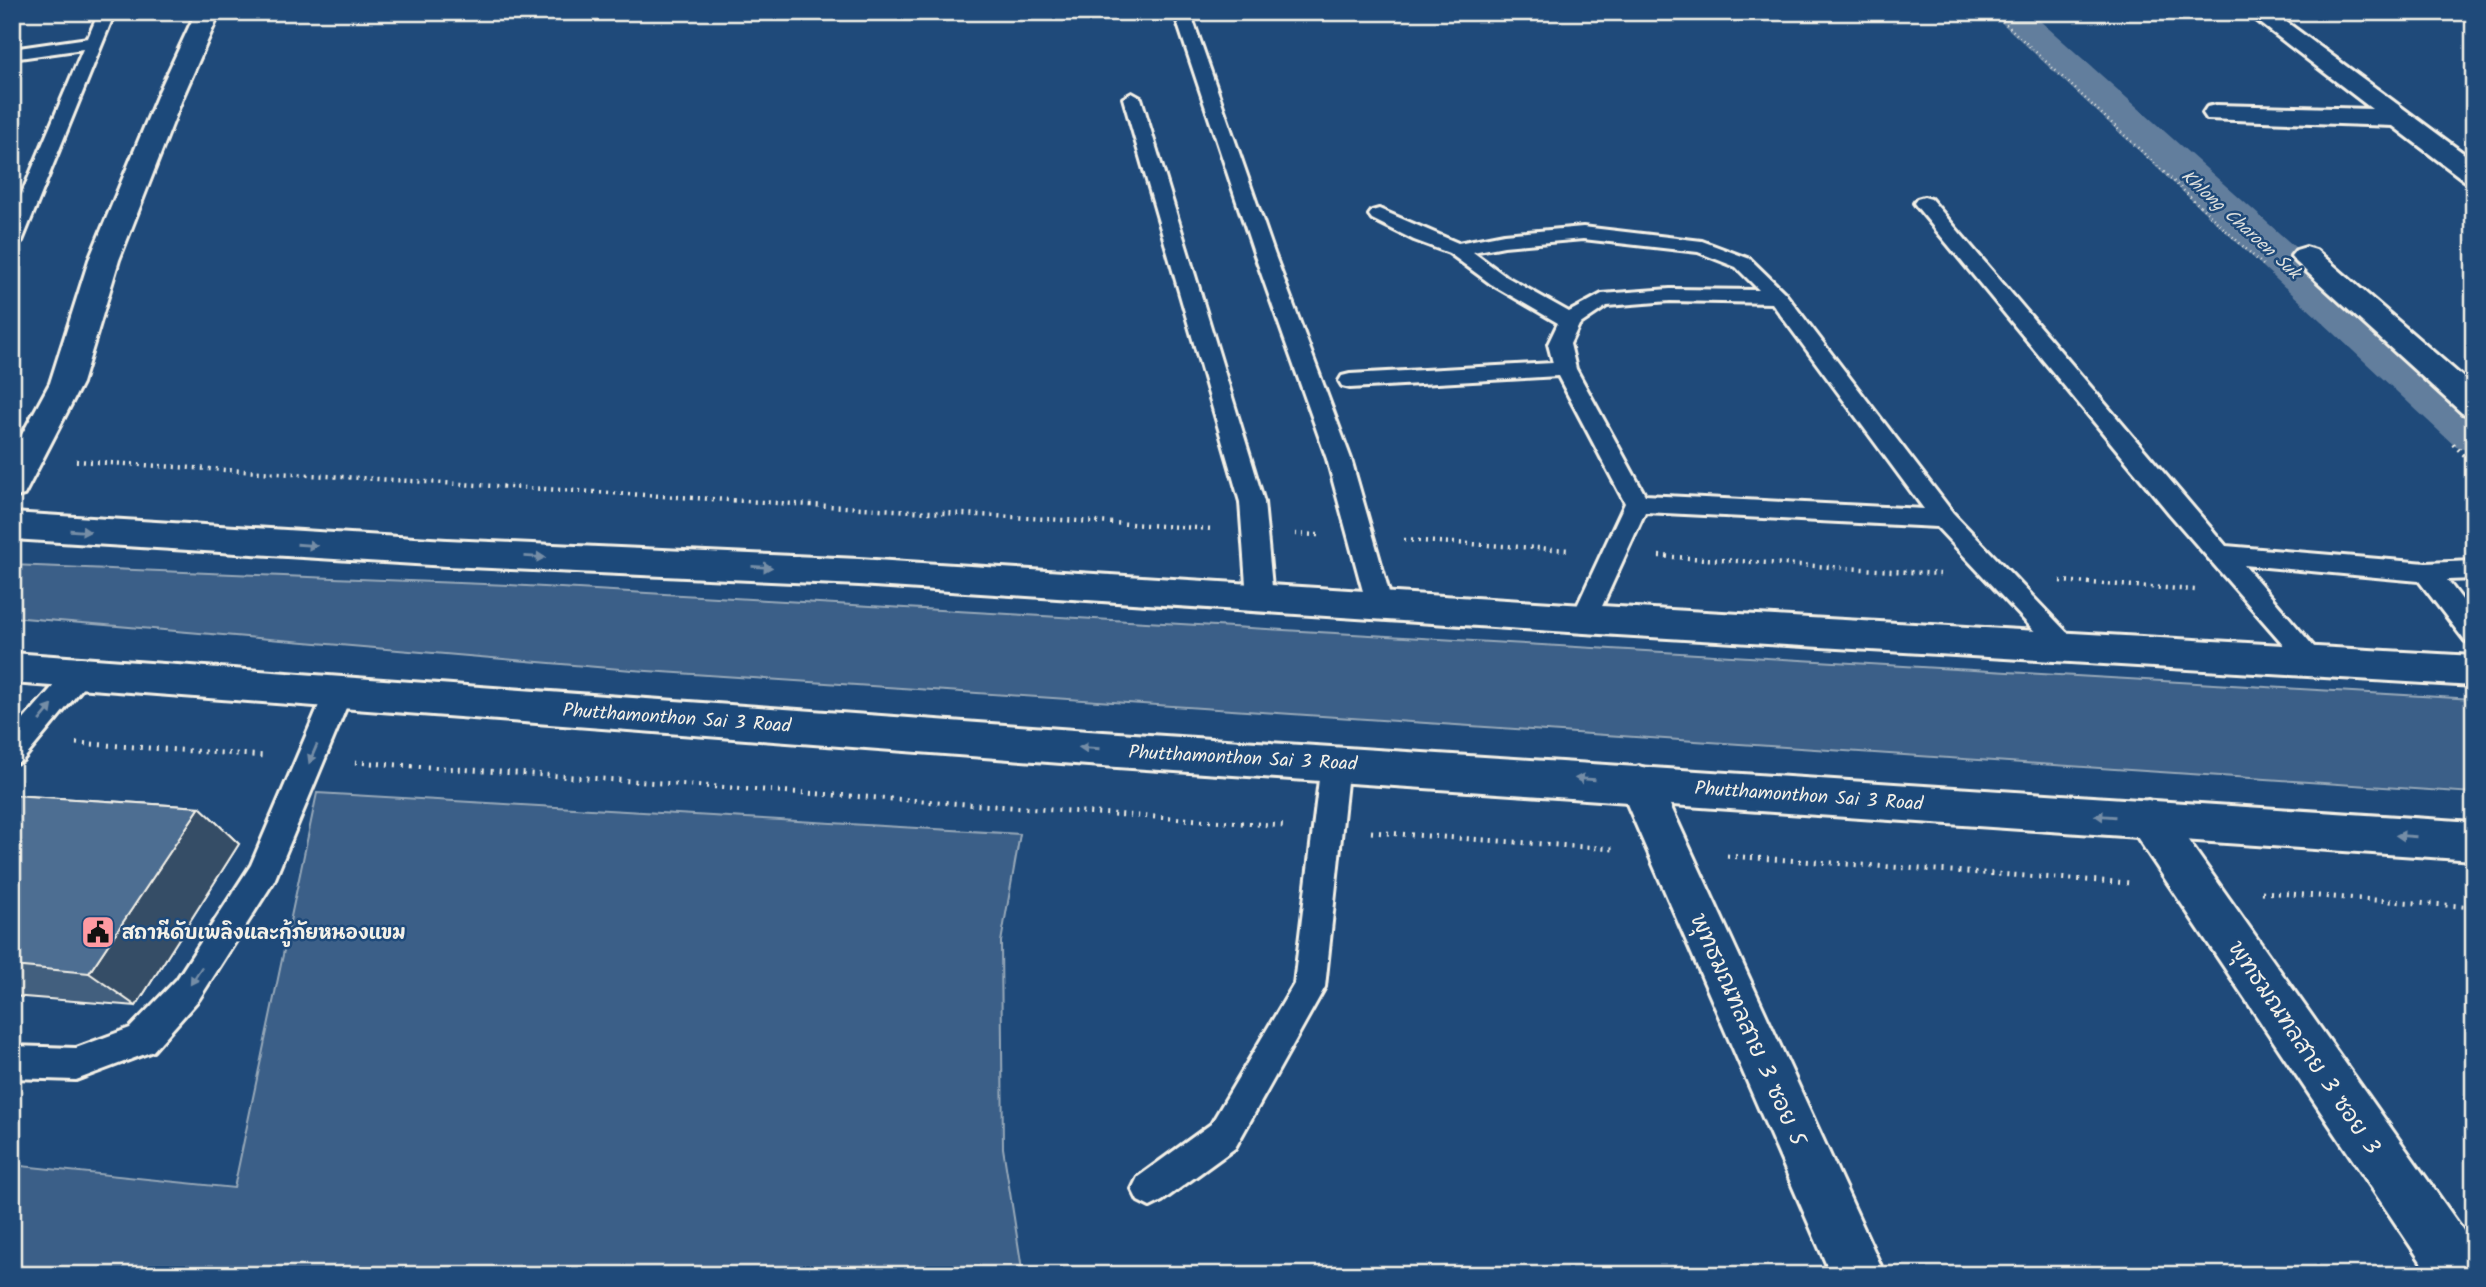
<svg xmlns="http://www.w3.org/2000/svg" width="2486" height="1287" font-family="Kalam,'Playpen Sans Thai',sans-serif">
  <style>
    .green { fill: #3a5f88; stroke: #97a8b8; stroke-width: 2 }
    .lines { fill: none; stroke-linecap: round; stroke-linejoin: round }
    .canal { fill: #627e9d; fill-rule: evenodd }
    .service-casing { stroke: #f4f1e8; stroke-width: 6 }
    .minor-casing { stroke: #f4f1e8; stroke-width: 6 }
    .secondary-casing { stroke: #f4f1e8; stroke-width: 6 }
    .path-far2 { stroke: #f4f1e8; stroke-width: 2.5; stroke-dasharray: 1 3.5; stroke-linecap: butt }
    .path-far1 { stroke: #f4f1e8; stroke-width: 4.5; stroke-dasharray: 2 5; stroke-linecap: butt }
    .path { stroke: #f4f1e8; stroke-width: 5; stroke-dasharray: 2 6; stroke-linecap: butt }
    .service { fill: #1f4a7a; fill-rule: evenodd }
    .minor { fill: #1f4a7a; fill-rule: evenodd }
    .secondary { fill: #1f4a7a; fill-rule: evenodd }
    .wall { fill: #425f7e; stroke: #f4f1e8; stroke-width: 2 }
    .shaded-wall { fill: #364d66; stroke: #f4f1e8; stroke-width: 2 }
    .building { fill: #4d6e92; stroke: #f4f1e8; stroke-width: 2 }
    .oneway { fill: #748da6 }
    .labels { text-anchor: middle; stroke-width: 5; stroke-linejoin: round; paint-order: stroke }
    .far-water-label { font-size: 18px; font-style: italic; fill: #dee0dd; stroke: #1f4a7a }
    .street-label { font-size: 19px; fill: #f4f1e8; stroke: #1f4a7a }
    .poi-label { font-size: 19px; font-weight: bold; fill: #f4f1e8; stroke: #1f4a7a; text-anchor: start }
    .near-street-label { font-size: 23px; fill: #f4f1e8; stroke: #1f4a7a }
  </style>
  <rect width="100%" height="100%" fill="#1f4a7a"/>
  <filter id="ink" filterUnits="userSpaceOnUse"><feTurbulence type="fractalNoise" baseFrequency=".0143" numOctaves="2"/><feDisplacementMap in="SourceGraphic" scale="14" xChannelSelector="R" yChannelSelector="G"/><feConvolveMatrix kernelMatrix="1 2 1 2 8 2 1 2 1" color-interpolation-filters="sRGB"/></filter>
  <g filter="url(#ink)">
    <path class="green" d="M12 565 509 585 2474 699V793L632 670 12 617Z
      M317 793 1020 834 1001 942 1003 1148 1023 1275H12V1165L234 1188Z"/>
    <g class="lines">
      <path class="canal" d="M1990 12H2030L2474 406V452L2456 447Z"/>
      <g class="service-casing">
        <path id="service" d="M99 12H115L22 241 12 247V217L83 49 12 59V49L88 38Z
          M1174 12H1190L1274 253 1351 459 1393 606 1389 613 1380 616 1371 613 1367 606 1327 459 1254 253Z
          M1132 93 1141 98 1264 502 1273 598 1269 605 1260 608 1251 605 1247 598 1240 502 1123 98Z
          M1924 197 1931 199 2226 546 2426 563 2474 561V579L2447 580 2474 615V644L2465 641 2419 581 2244 565 2326 661 2322 668 2313 671 2304 668 2169 513 1917 207 1914 203 1917 199Z
          M1379 209 1458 243 1504 234 1583 227 1702 241 1750 259 1785 293 1953 513 2074 640 2078 647 2074 654 2065 657 2056 654 1937 527 1645 512 1593 626 1584 629 1575 626 1571 619 1625 503 1558 376 1350 388 1342 386 1339 381 1342 376 1350 374 1553 363 1548 344 1558 323 1491 284 1449 253 1414 240 1372 219 1369 215 1372 211ZM1583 239 1698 252 1736 267 1759 290 1670 289 1602 294 1569 312 1505 276 1473 252 1504 246ZM1670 301 1772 303 1924 509 1645 495 1576 369 1570 344 1579 325 1607 306Z
          M80 663 89 666 93 673 89 680 22 761 12 764V733L71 666Z
          M339 680 349 683 353 691 274 881 199 999 153 1051 76 1080 12 1078V1046L76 1048 130 1028 177 979 251 865 325 691 329 683Z
          M1335 751 1345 755 1349 763 1325 987 1235 1148 1162 1201 1150 1207 1138 1201 1132 1189 1138 1177 1211 1124 1294 984 1321 763 1325 755Z"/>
      </g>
      <g class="minor-casing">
        <path id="minor" d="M196 12H220L184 94 119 260 82 383 24 495 12 498V453L50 383 89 260 158 94Z
          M2246 12H2273L2474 161V182L2464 180 2393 126 2207 119 2203 113 2207 107 2216 105 2372 109Z
          M2306 247 2316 250 2474 387V416L2462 413 2296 262 2291 256 2296 250Z
          M1639 766 1654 771 1660 783 1885 1275H1831L1618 783 1624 771Z
          M2148 800 2163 805 2474 1246V1275H2430L2133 831 2127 818 2133 805Z"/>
      </g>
      <g class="secondary-casing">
        <path id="secondary" d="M12 513 447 540 859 559 1584 605 2474 656V686L1584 633 859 585 447 566 12 539Z
          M12 653 1088 731 2474 822V860L1088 765 12 683Z"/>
      </g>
      <path class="path-far2" d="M1993 12 2263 265"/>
      <path class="path-far1" d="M2453 444 2474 464
        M76 461 1213 529
        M1295 534 1318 535
        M1404 540 1570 550
        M1659 556 1940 574
        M2060 581 2195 590"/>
      <path class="path" d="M76 743 266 756
        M355 762 1286 826
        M1371 832 1614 849
        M1727 856 2131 883
        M2262 892 2474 907"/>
      <use href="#service" class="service"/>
      <use href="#minor" class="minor"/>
      <use href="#secondary" class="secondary"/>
    </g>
    <path class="wall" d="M12 795 200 807 239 844 136 1006 12 996Z"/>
    <path class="shaded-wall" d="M200 807 239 844 136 1006 89 973Z"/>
    <path class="building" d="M12 795 200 807 89 973 12 966Z"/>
    <defs><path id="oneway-solid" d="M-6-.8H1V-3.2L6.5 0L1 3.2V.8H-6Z" transform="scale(1.75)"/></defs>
    <g class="oneway">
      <use href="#oneway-solid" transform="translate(80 531) rotate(4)"/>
      <use href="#oneway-solid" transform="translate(307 545) rotate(4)"/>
      <use href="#oneway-solid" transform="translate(535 557) rotate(3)"/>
      <use href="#oneway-solid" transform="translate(762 567) rotate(3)"/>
      <use href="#oneway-solid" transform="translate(46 713) rotate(-50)"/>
      <use href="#oneway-solid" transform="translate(1089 748) rotate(-176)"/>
      <use href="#oneway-solid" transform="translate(313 754) rotate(113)"/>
      <use href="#oneway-solid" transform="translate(1585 779) rotate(-176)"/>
      <use href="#oneway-solid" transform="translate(2105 816) rotate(-176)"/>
      <use href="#oneway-solid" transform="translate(2406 836) rotate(-176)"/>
      <use href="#oneway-solid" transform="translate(196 976) rotate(123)"/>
    </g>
  </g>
  <defs>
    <g id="civic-square" transform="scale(1.75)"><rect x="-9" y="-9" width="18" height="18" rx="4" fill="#ff9aa2" stroke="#1f4a7a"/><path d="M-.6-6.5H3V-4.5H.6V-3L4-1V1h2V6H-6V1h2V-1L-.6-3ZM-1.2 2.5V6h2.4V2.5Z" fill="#111"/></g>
  </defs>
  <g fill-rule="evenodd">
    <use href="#civic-square" x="98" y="932"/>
  </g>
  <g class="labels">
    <g class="far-water-label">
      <text transform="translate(2241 224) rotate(42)" y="6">Khlong Charoen Suk</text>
    </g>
    <g class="street-label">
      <text transform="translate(677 717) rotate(4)" y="7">Phutthamonthon Sai 3 Road</text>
      <text transform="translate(1243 757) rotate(3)" y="7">Phutthamonthon Sai 3 Road</text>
      <text transform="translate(1809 795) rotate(4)" y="7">Phutthamonthon Sai 3 Road</text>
    </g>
    <g class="poi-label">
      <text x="122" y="939">สถานีดับเพลิงและกู้ภัยหนองแขม</text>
    </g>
    <g class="near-street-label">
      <text transform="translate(1749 1029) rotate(66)" y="8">พุทธมณฑลสาย 3 ซอย 5</text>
      <text transform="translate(2305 1047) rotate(56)" y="8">พุทธมณฑลสาย 3 ซอย 3</text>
    </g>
  </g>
  <rect width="2486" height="1287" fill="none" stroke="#1f4a7a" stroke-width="42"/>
  <rect x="21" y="21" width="2444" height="1245" fill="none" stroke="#f4f1e8" stroke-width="2.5" filter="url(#ink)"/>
</svg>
